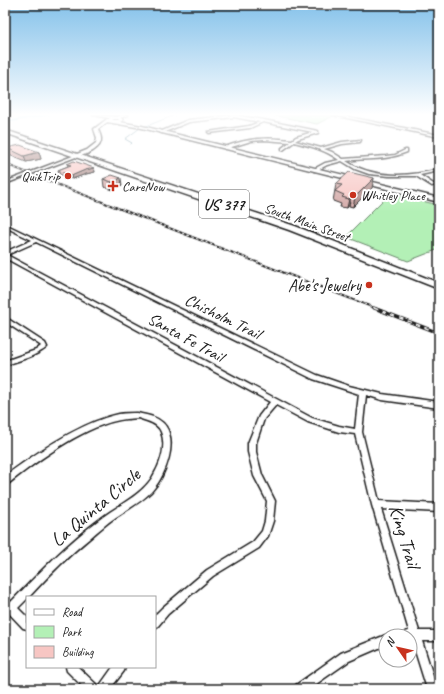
<svg xmlns="http://www.w3.org/2000/svg" width="444" height="694" font-family="Caveat,sans-serif">
  <style>
    .green { fill: #b3f0b6; stroke: #688669 }
    .lines { fill: none; stroke-linecap: round; stroke-linejoin: round }
    .stream { stroke: #608a9a; stroke-width: 1 }
    .river { fill: #8dd4ee; fill-rule: evenodd }
    .minor-casing { stroke: #1c1c1c; stroke-width: 3 }
    .tertiary-casing { stroke: #1c1c1c; stroke-width: 3 }
    .secondary-casing { stroke: #1c1c1c; stroke-width: 3 }
    .primary-casing { stroke: #1c1c1c; stroke-width: 3 }
    .minor { fill: #fff; fill-rule: evenodd }
    .tertiary { fill: #fff; fill-rule: evenodd }
    .secondary { fill: #fff; fill-rule: evenodd }
    .primary { fill: #fff; fill-rule: evenodd }
    .rail-far1-casing { stroke: #1c1c1c; stroke-width: 2 }
    .rail-casing { stroke: #1c1c1c; stroke-width: 3 }
    .rail-far1 { stroke: #fff; stroke-width: 1; stroke-dasharray: 2.5; stroke-linecap: butt }
    .rail { stroke: #fff; stroke-width: 1.5; stroke-dasharray: 4.5; stroke-linecap: butt }
    .wall { fill: #d4aaa8; stroke: #1c1c1c }
    .shaded-wall { fill: #ad8b88; stroke: #1c1c1c }
    .building { fill: #f7c6c3; stroke: #1c1c1c }
    .poi-dot { fill: #c8321e; stroke: #fff; stroke-width: 1.5 }
    .labels { text-anchor: middle; stroke-width: 4; stroke-linejoin: round; paint-order: stroke }
    .far-poi-label { font-size: 14px; fill: #1c1c1c; stroke: #fff; text-anchor: start }
    .far-street-label { font-size: 14px; fill: #1c1c1c; stroke: #fff }
    .shield { fill: #fff; stroke: #606060; stroke-width: 1 }
    .shield-label { font-size: 16px; font-weight: bold; fill: #1c1c1c }
    .poi-label { font-size: 17px; fill: #1c1c1c; stroke: #fff; text-anchor: end }
    .street-label { font-size: 17px; fill: #1c1c1c; stroke: #fff }
    .near-street-label { font-size: 20px; fill: #1c1c1c; stroke: #fff }
  </style>
  <rect width="100%" height="100%" fill="#fff"/>
  <filter id="ink" filterUnits="userSpaceOnUse"><feTurbulence type="fractalNoise" baseFrequency=".025" numOctaves="2"/><feDisplacementMap in="SourceGraphic" scale="8" xChannelSelector="R" yChannelSelector="G"/><feConvolveMatrix kernelMatrix="1 2 1 2 8 2 1 2 1" color-interpolation-filters="sRGB"/></filter>
  <g filter="url(#ink)">
    <path class="green" d="M272 115H331L333 116 317 124Z
      M395 195 439 205V249L408 261 346 237 385 198Z"/>
    <g class="lines">
      <path class="stream" d="M144 127 175 115
        M131 144 132 143 125 139 140 128"/>
      <path class="river" d="M40 115H52L5 123V121Z"/>
      <g class="minor-casing">
        <path id="minor" d="M234 115 264 120 318 131V133L298 139 295 141 321 148 342 142 361 140 360 142 342 144 324 149 332 152 343 159 386 156 395 155 405 150H407V152C386 161 368 158 346 161 373 179 409 177 439 169V171L420 175 435 185 432 186 416 176H389L369 174 355 169 342 161 327 165 316 171H314V169L325 163 339 160C326 150 310 146 294 142L283 150H282V148L290 142 264 140 251 141 225 149V147C248 138 267 137 292 140L296 137 313 132 263 122 250 128 209 133 208 132 249 126 260 122 234 117 189 122 162 133 160 132 188 120Z
          M333 115H339L439 135V137Z
          M78 154 81 155 5 184V182Z
          M5 224 317 375 349 386 382 394 439 402V408L382 400 366 395 362 432 379 501 439 504V512L381 509 419 631H439V641H422L437 689H427L412 641H410V636H404L405 632 409 631 372 505 355 434 339 432 308 422 276 405 264 419 256 443V452L262 475 275 501 273 521 268 536 259 548 213 576 168 614 158 626 155 628V615L162 608 207 570 253 542 262 531 265 521 267 501 254 476 248 452V443L259 416 270 402 5 258V252L32 240 5 227ZM36 242 313 379 359 394 355 429 339 426 312 418 7 255Z
          M5 317 45 343 47 347C39 355 16 362 5 365V361L36 350 41 346 40 345 5 322Z
          M137 413C146 415 156 416 163 423 180 440 165 477 151 492 141 502 128 509 116 517 107 523 98 531 90 538 68 556 48 576 29 597H27V599L18 608 27 617V629L23 628 5 609V597L8 599 11 602C35 577 59 552 86 530 94 524 101 518 110 512 125 502 142 493 152 478 160 465 167 447 161 432 159 426 153 423 147 421 144 420 141 419 138 418 135 418 130 419 126 419 88 423 38 460 8 484L5 485V476C36 453 81 422 119 414 125 413 131 413 137 413Z
          M386 635 389 636H386V645L349 661 309 689H295L296 685 341 653Z
          M66 667H78L97 685 98 688 113 667H125L124 671 110 689H85L67 671Z"/>
      </g>
      <g class="tertiary-casing">
        <path id="tertiary" d="M93 115 120 117 123 120 120 122 142 126 439 198V202L142 128 107 122V120L110 118ZM114 119H118L119 120H112Z"/>
      </g>
      <g class="secondary-casing">
        <path id="secondary" d="M121 115H128L117 119 115 118Z
          M107 119 110 120 98 129C99 132 101 136 101 139 102 148 86 156 77 156V154L87 150 96 143 97 138 94 129Z"/>
      </g>
      <g class="primary-casing">
        <path id="primary" d="M5 130 295 226 439 283V289L289 230 5 133Z"/>
      </g>
      <use href="#minor" class="minor"/>
      <use href="#tertiary" class="tertiary"/>
      <use href="#secondary" class="secondary"/>
      <use href="#primary" class="primary"/>
      <g class="rail-far1-casing">
        <path id="rail-far1" d="M5 164 377 309"/>
      </g>
      <g class="rail-casing">
        <path id="rail" d="M374 308 439 333"/>
      </g>
      <use href="#rail-far1" class="rail-far1"/>
      <use href="#rail" class="rail"/>
    </g>
    <path class="wall" d="M7 148 39 152 41 159 26 162 9 155Z
      M67 164 94 168 95 172 86 174 72 179 59 174 58 170 68 166Z
      M374 178 372 188 353 207 349 206 347 208 340 207 341 204 333 201 336 184Z
      M103 179 122 185 113 190 104 187Z"/>
    <path class="shaded-wall" d="M39 152 41 159 26 162 24 156Z
      M94 168 95 172 86 174 72 179 71 176 85 170Z
      M121 178 122 185 113 190 112 182Z
      M374 178 372 188 353 207 355 197Z
      M351 196 349 206 347 208 349 199Z"/>
    <path class="building" d="M20 145 39 152 24 156 7 148Z
      M74 161 94 168 85 170 71 176 58 170 71 165 67 164Z
      M349 172 374 178 355 197 351 196 349 199 342 197 344 195 335 191 342 185 336 184Z
      M112 175 121 178 112 182 103 179Z"/>
  </g>
  <linearGradient id="sky" x2="0" y2="1"><stop stop-color="#83c1ea"/><stop offset="0.54" stop-color="#fff"/><stop offset="1" stop-color="#fff" stop-opacity="0"/></linearGradient>
  <rect width="444" height="212" fill="url(#sky)"/>
  <g class="poi-dot">
    <circle cx="68" cy="176" r="4"/>
    <path d="M111 180h4v4h4v4h-4v4h-4v-4h-4v-4h4z"/>
    <circle cx="353" cy="195" r="4"/>
    <circle cx="369" cy="285" r="4"/>
  </g>
  <g class="labels">
    <g class="far-poi-label">
      <text x="60" y="181" text-anchor="end">QuikTrip</text>
      <text x="122" y="191">CareNow</text>
      <text x="361" y="200">Whitley Place</text>
    </g>
    <g class="far-street-label">
      <text transform="translate(307 222) rotate(20)" y="5">South Main Street</text>
    </g>
    <rect class="shield" x="199" y="190" width="50" height="28" rx="3"/>
    <g class="shield-label">
      <text x="224" y="210">US 377</text>
    </g>
    <g class="poi-label">
      <text x="361" y="291">Abe's Jewelry</text>
    </g>
    <g class="street-label">
      <text transform="translate(223 316) rotate(26)" y="6">Chisholm Trail</text>
      <text transform="translate(186 337) rotate(29)" y="6">Santa Fe Trail</text>
    </g>
    <g class="near-street-label">
      <text transform="translate(95 507) rotate(-40)" y="7">La Quinta Circle</text>
      <text transform="translate(405 536) rotate(73)" y="7">King Trail</text>
    </g>
  </g>
  <rect width="444" height="694" fill="none" stroke="#fff" stroke-width="20"/>
  <rect x="10" y="10" width="424" height="674" fill="none" stroke="#1c1c1c" stroke-width="1.5" filter="url(#ink)"/>
  <rect x="26" y="596" width="130" height="72" fill="#ffffff" stroke="#a4a4a4"/>
  <rect x="34" y="609" width="20" height="6" fill="#ffffff" stroke="#a4a4a4"/>
  <text x="62" y="616" font-size="12" fill="#1c1c1c">Road</text>
  <rect x="34" y="626" width="20" height="12" fill="#b3f0b6" stroke="#a4a4a4"/>
  <text x="62" y="636" font-size="12" fill="#1c1c1c">Park</text>
  <rect x="34" y="646" width="20" height="12" fill="#f7c6c3" stroke="#a4a4a4"/>
  <text x="62" y="656" font-size="12" fill="#1c1c1c">Building</text>
  <g transform="translate(398 648) rotate(304)"><circle r="19" fill="#ffffff" stroke="#a4a4a4"/>
  <path d="M0-3L7 15L0 10L-7 15Z" fill="#c8321e"/>
  <text y="-6" font-size="11" font-weight="bold" text-anchor="middle" fill="#1c1c1c">N</text>
  </g>
</svg>
